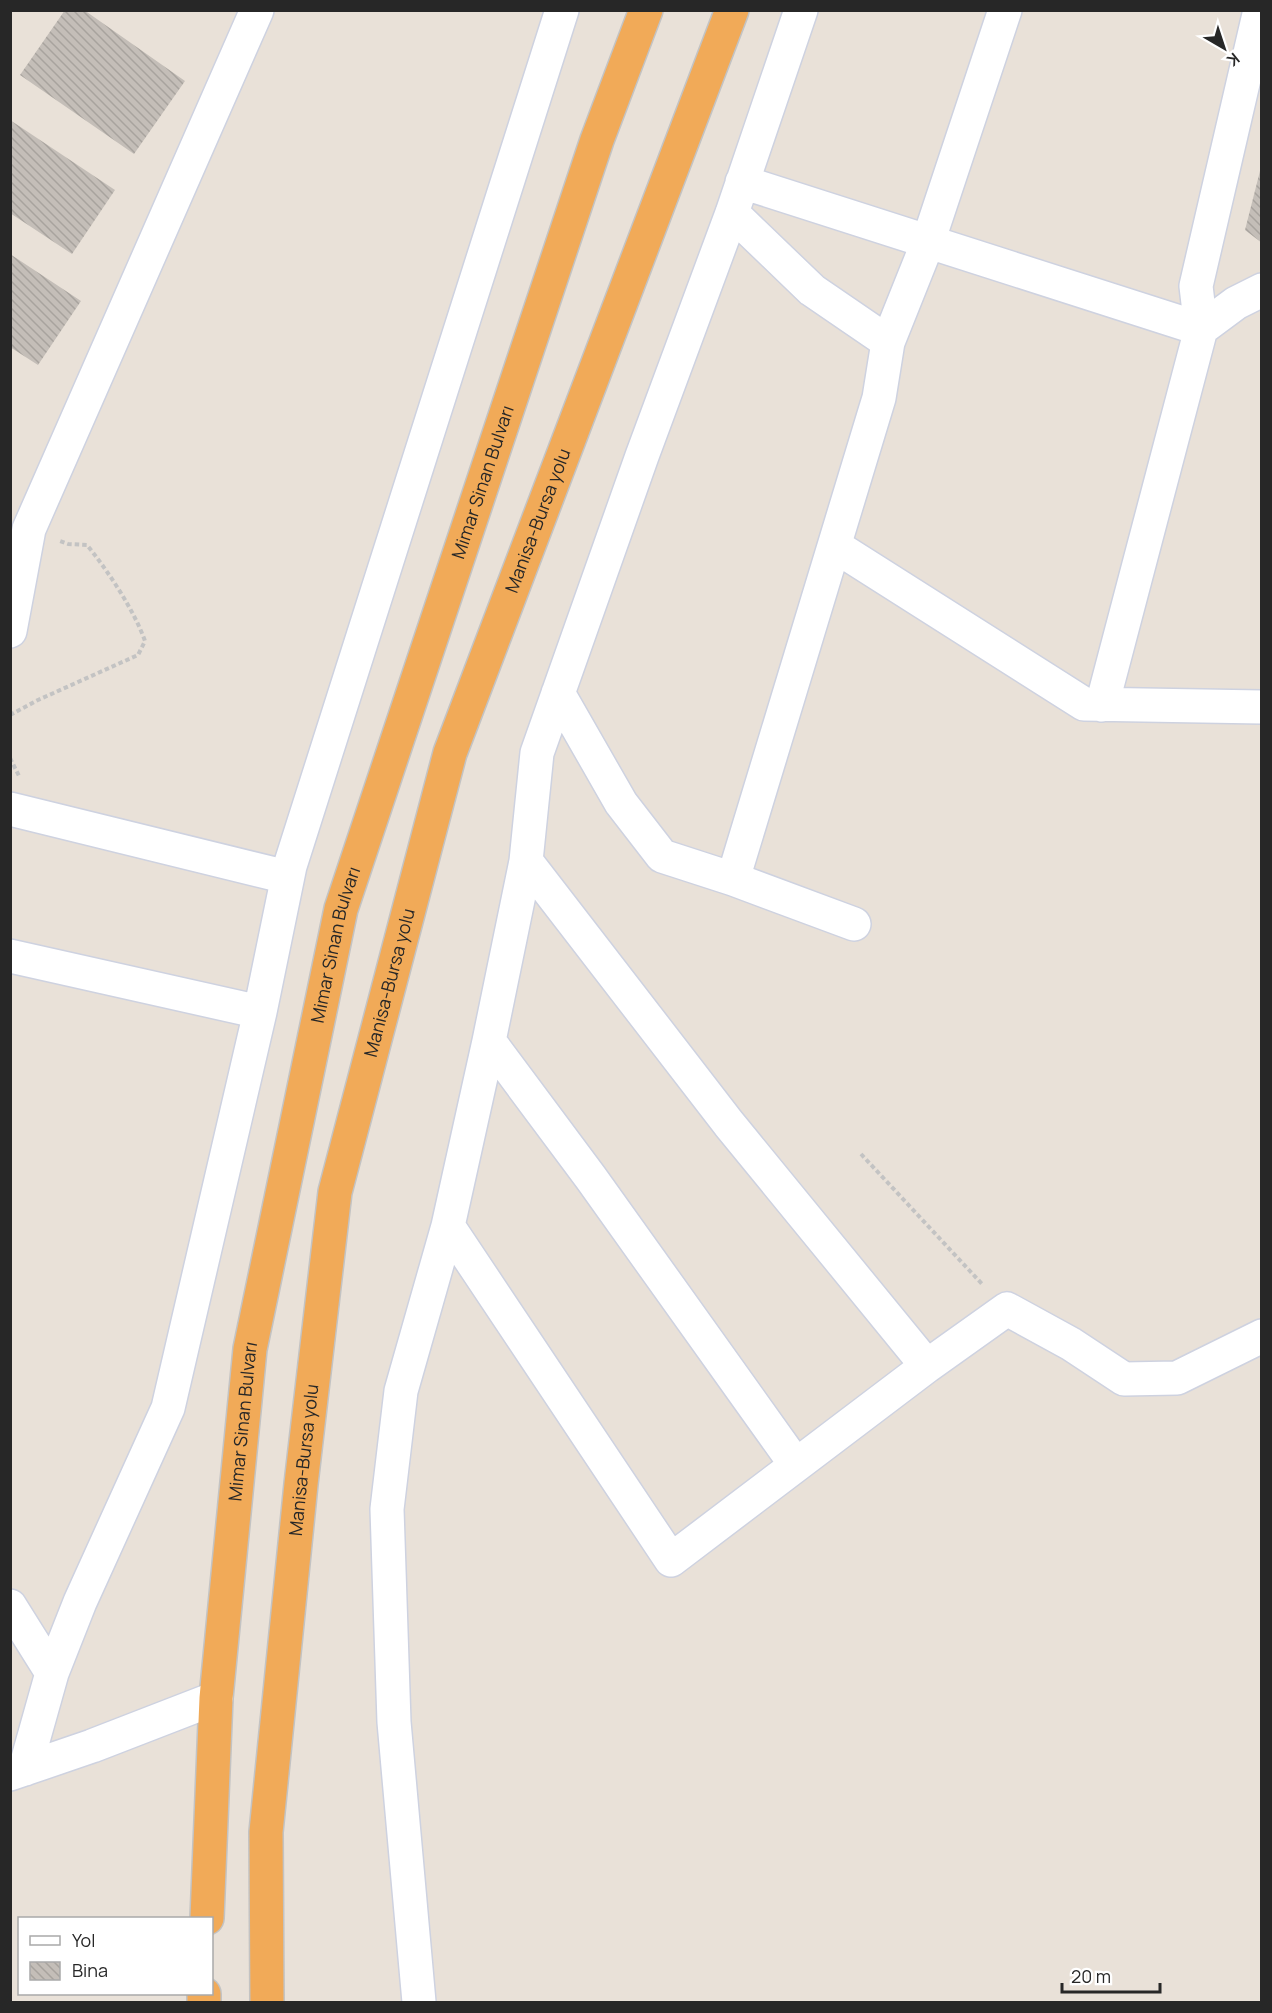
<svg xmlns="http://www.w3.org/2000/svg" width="1272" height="2013" font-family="Manrope,sans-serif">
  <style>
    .building { fill: url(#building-back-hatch) }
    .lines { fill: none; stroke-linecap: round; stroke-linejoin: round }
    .minor-casing { stroke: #ced2e0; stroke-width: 36 }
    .trunk-casing { stroke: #c3c3c3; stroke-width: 36 }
    .path { stroke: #c3c3c3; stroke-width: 4; stroke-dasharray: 4.5 3; stroke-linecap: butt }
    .minor { stroke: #fff; stroke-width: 33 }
    .trunk { stroke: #f1aa58; stroke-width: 33 }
    .labels { text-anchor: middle; stroke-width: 4.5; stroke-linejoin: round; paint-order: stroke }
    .street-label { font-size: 18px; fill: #272727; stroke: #fff }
  </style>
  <defs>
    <pattern id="building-back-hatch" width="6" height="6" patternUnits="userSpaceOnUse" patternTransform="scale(1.5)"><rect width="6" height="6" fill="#c4beb8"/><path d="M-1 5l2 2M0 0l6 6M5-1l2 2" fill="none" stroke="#a8a39e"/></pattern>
  </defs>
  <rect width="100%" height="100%" fill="#e9e1d8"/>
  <path class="building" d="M65 10H84L185 81 134 154 20 75Z
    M10 120 115 190 72 254 10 213Z
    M1261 167H1262V243L1245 230Z
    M10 254 81 301 38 365 10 347Z"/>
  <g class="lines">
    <g class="minor-casing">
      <path id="minor" d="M742 182 1201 329 1196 286 1260 10
        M732 213 812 290 888 342 879 398 733 879
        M888 342 928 242 1005 10
        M835 546 1084 704 1262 707
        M10 631 29 529 257 10
        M558 693 621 803 662 856 733 879 854 924
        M1102 705 1201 329 1236 303 1262 290
        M10 809 287 877
        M526 861 729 1124 927 1366
        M10 956 260 1012
        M489 1041 591 1178 796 1465
        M448 1226 671 1560 927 1366 1007 1309 1071 1344 1124 1379 1177 1378 1262 1336
        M10 1606 52 1673 25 1769
        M52 1673 80 1602 168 1408 260 1012 290 866 562 10
        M10 1774 92 1746 216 1698
        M419 2002 394 1722 387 1509 401 1391 448 1226 489 1041 526 861 537 753 642 456 732 213 801 10"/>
    </g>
    <g class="trunk-casing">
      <g id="trunk">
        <path id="s1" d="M207 1918 216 1698 250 1349 341 909 597 140 646 10"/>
        <path d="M204 2002V1994"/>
        <path id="s2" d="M267 2002 266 1832 301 1484 335 1192 450 753 732 10"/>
      </g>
    </g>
    <path class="path" d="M10 715 38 700 138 655 145 641C134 610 108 571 87 545L68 544 60 541
      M10 758 20 778
      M861 1154 983 1285"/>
    <use href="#minor" class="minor"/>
    <use href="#trunk" class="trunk"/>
  </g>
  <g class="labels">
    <g class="street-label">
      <text dy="6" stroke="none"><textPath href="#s1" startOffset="1470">Mimar Sinan Bulvarı</textPath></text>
      <text dy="6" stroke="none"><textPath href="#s2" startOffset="1516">Manisa-Bursa yolu</textPath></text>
      <text dy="6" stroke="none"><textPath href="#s1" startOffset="984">Mimar Sinan Bulvarı</textPath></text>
      <text dy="6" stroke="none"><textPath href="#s2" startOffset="1030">Manisa-Bursa yolu</textPath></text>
      <text dy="6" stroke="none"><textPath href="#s1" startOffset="498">Mimar Sinan Bulvarı</textPath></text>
      <text dy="6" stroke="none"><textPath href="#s2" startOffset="544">Manisa-Bursa yolu</textPath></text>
    </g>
  </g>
  <rect width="1272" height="2013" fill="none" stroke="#272727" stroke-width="24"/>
  <rect x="18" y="1917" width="195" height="78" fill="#ffffff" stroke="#a9a9a9" stroke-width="1.5"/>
  <rect x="30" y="1936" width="30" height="9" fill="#ffffff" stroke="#a9a9a9" stroke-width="1.5"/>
  <text x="72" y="1947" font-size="18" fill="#272727">Yol</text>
  <rect x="30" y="1962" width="30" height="18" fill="url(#building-back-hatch)" stroke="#a9a9a9" stroke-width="1.5"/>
  <text x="72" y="1977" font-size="18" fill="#272727">Bina</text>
  <g transform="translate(1224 48) rotate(141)" stroke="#ffffff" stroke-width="4.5" paint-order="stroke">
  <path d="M0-4.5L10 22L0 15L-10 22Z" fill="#272727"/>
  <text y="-9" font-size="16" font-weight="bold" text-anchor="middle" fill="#272727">K</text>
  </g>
  <path d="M1062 1983v9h98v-9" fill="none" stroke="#272727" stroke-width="3"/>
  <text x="1071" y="1983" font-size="18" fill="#272727" stroke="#ffffff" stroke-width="4.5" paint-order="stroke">20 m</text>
</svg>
